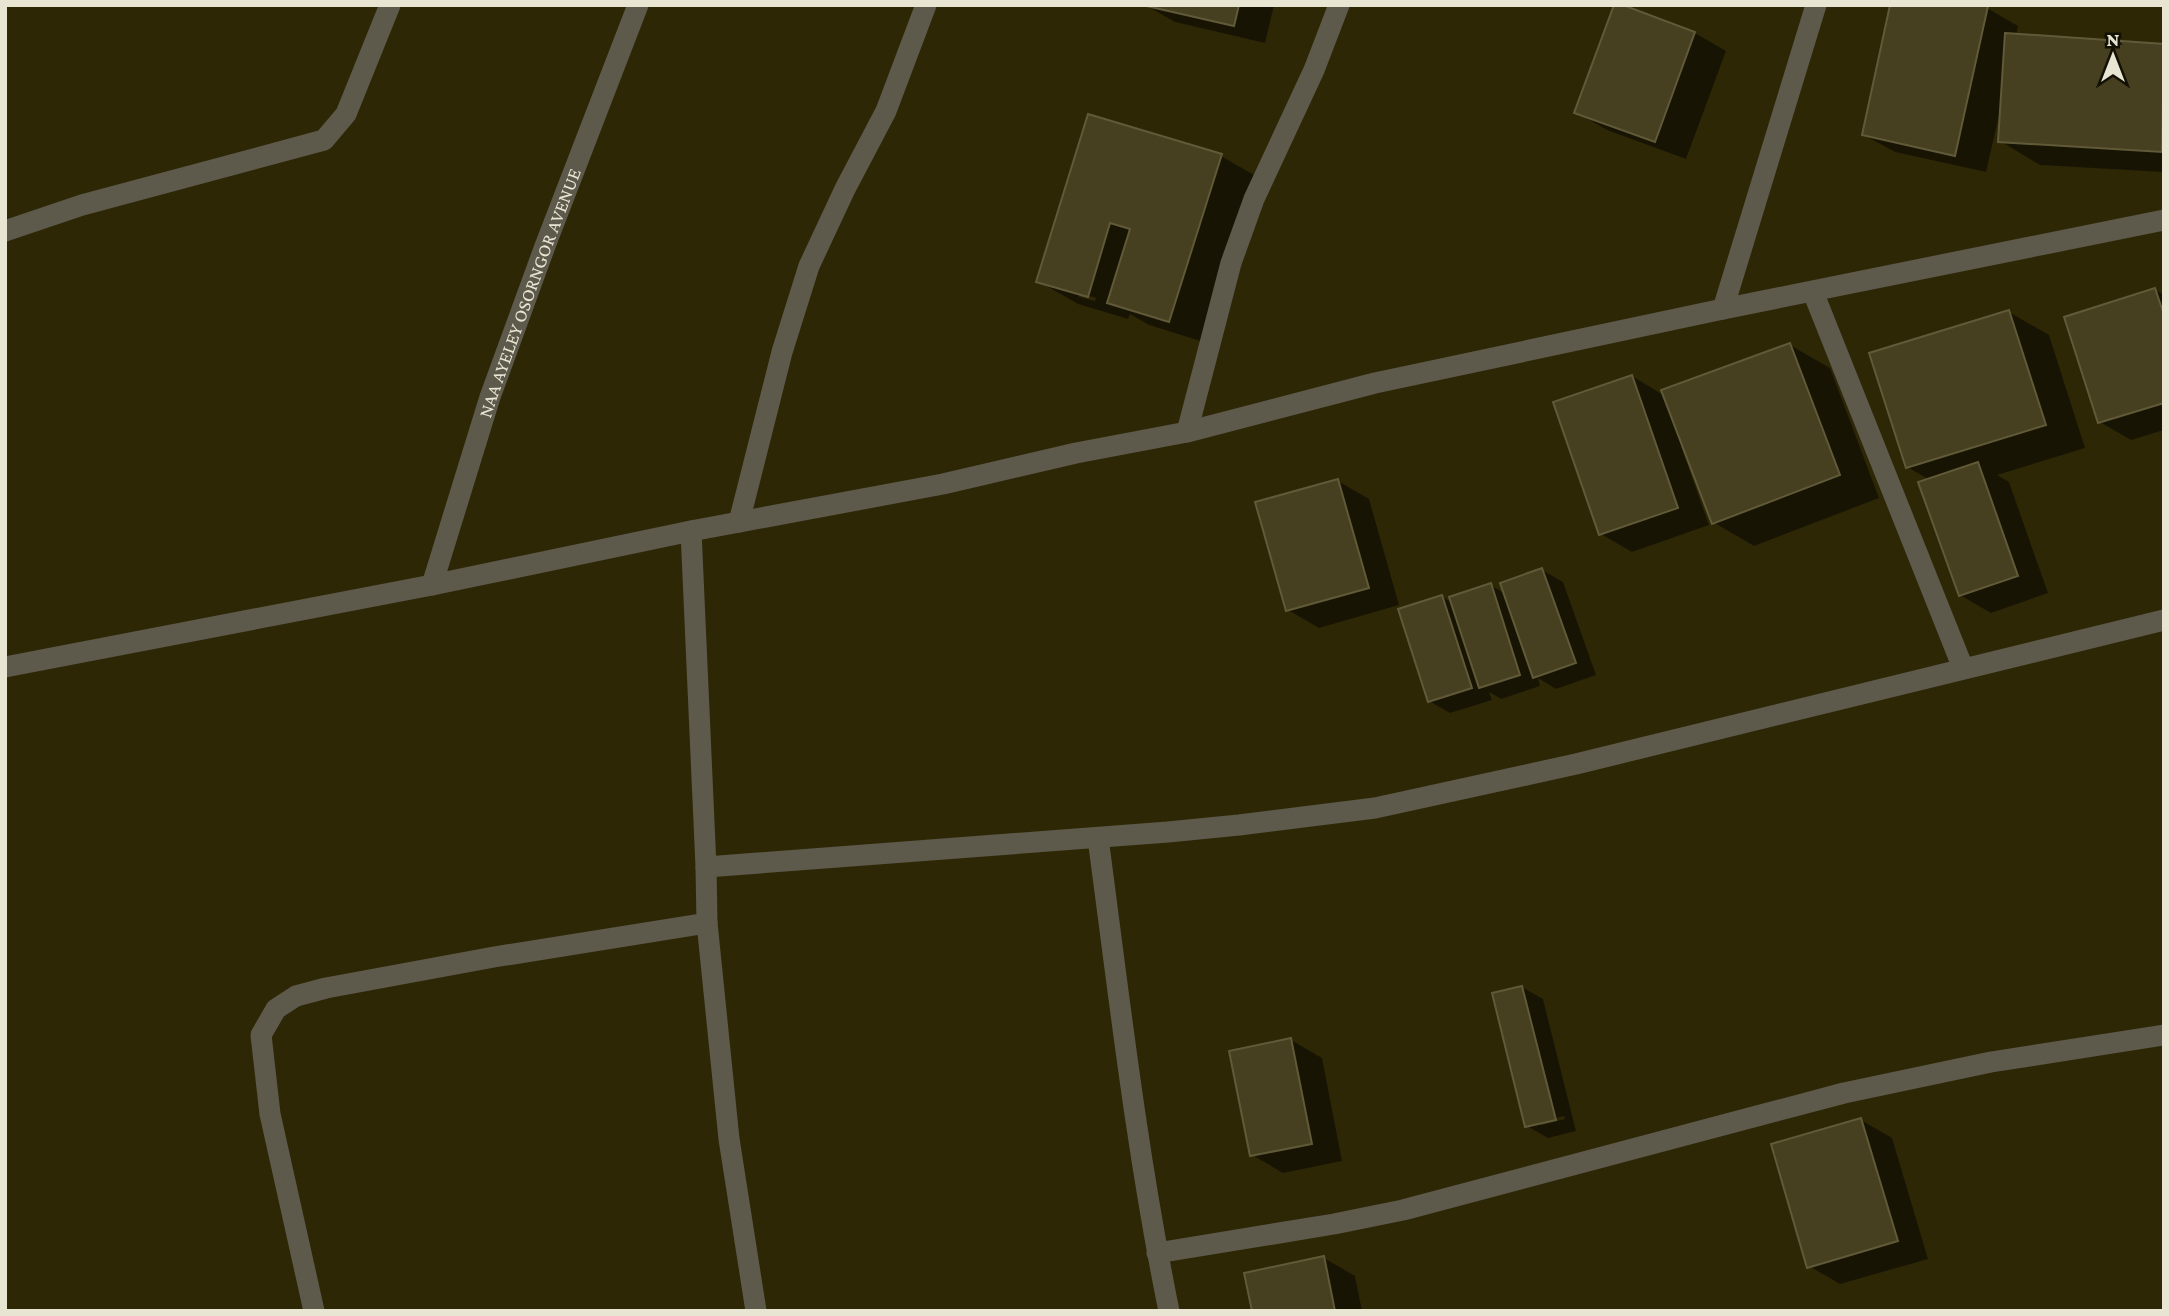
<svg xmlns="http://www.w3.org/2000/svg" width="2169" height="1316" font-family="'Crimson Pro',serif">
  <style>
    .shadow { fill: #0007; fill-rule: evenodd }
    .building { fill: #463f20; stroke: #615a39; stroke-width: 2 }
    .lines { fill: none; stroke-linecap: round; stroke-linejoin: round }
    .minor { stroke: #5d5a4c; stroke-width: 21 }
    .labels { text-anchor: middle; stroke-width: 5; stroke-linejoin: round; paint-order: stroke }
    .street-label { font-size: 19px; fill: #e9e5d3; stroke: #131004 }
  </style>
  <rect width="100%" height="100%" fill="#2e2706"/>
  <path class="shadow" d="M1145 5H1274L1265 43 1175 22Z
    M1618 5 1695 33 1726 51 1686 159 1607 130 1576 112Z
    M1892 5H1975L1987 8 2018 26 2016 36 2164 45V172L2040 165 2000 141 2002 111H2000L1986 172 1895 152 1864 135Z
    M1089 116 1221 156 1261 179 1210 344 1149 325 1130 314 1128 319 1078 304 1038 281ZM1079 293 1096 298 1095 301 1079 297Z
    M2155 290 2164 295V430L2131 440 2100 422Z
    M2009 312 2049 335 2085 448 1997 475 2009 482 2048 593 1991 613 1960 595 1930 480 1907 467Z
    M1790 345 1830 368 1879 498 1754 546 1713 522 1684 445 1681 446 1709 525 1632 552 1601 534 1632 376 1665 396Z
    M1338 481 1369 499 1399 605 1319 628 1288 610Z
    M1542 570 1563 582 1596 675 1556 689 1538 678 1540 686 1501 699 1489 692 1492 700 1450 713 1429 701 1442 597 1453 603 1490 585 1506 594Z
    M1522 987 1543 999 1576 1131 1548 1138 1527 1126ZM1564 1116 1565 1119 1541 1125V1122Z
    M1291 1040 1322 1058 1342 1161 1283 1173 1252 1155Z
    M1861 1120 1892 1138 1928 1259 1840 1284 1809 1266Z
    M1324 1258 1355 1276 1362 1311H1253Z"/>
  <path class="building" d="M1142 5H1239L1234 26Z
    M1614 5H1623L1695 32 1655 142 1574 113Z
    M1890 5 1988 6 1955 156 1862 135Z
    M2005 33 2164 44 2162 152 1998 142Z
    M1088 114 1222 154 1169 322 1107 303 1130 229 1110 223 1088 297 1036 282Z
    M2155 288 2164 315V403L2098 423 2064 317Z
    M2009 310 2046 425 1906 468 1869 353Z
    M1790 343 1840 475 1712 524 1661 390Z
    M1632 375 1678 508 1599 535 1553 402Z
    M1978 462 2018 576 1959 596 1918 482Z
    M1338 479 1369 588 1286 611 1255 502Z
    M1542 568 1576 663 1533 678 1500 583Z
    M1491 583 1520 675 1479 688 1449 597Z
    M1442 595 1472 688 1428 702 1398 609Z
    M1522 986 1556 1120 1525 1127 1492 993Z
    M1291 1038 1312 1144 1250 1156 1229 1051Z
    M1861 1118 1898 1241 1807 1268 1771 1144Z
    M1324 1256 1335 1311H1252L1244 1273Z"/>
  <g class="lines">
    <g class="minor">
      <path d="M5 231 82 205 324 140 346 114 390 5"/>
      <path d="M1813 292 1963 668"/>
      <path d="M1723 309 1816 5"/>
      <path d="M1187 432 1231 263 1254 199 1314 70 1339 5"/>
      <path d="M739 522 782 352 809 266 845 189 886 111 926 5"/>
      <path d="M691 531 706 867 707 923 729 1139 756 1311"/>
      <path id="s1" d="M432 585 490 397 545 246 638 5"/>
      <path d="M5 667 432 585 691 531 943 484 1076 453 1187 432 1375 383 1723 309 2164 220"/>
      <path d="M1098 838C1119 996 1137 1155 1169 1311"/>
      <path d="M706 867 1168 832 1239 825 1375 808 1576 764 2164 620"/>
      <path d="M1157 1253 1334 1224 1403 1210 1844 1093 1991 1062 2164 1035"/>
      <path d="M314 1311 270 1114 261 1035 276 1009 296 996 326 988 494 957 707 923"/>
    </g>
  </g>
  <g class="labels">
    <g class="street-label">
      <text dy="7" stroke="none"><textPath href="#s1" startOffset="308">NAA AYELEY OSORNGOR AVENUE</textPath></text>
    </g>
  </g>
  <rect width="2169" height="1316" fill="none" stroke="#e9e5d3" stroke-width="14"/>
  <g transform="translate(2113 56)" stroke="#131004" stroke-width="5" paint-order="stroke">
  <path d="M0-5L12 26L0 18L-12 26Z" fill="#e9e5d3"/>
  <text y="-10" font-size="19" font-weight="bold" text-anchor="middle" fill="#e9e5d3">N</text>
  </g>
</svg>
